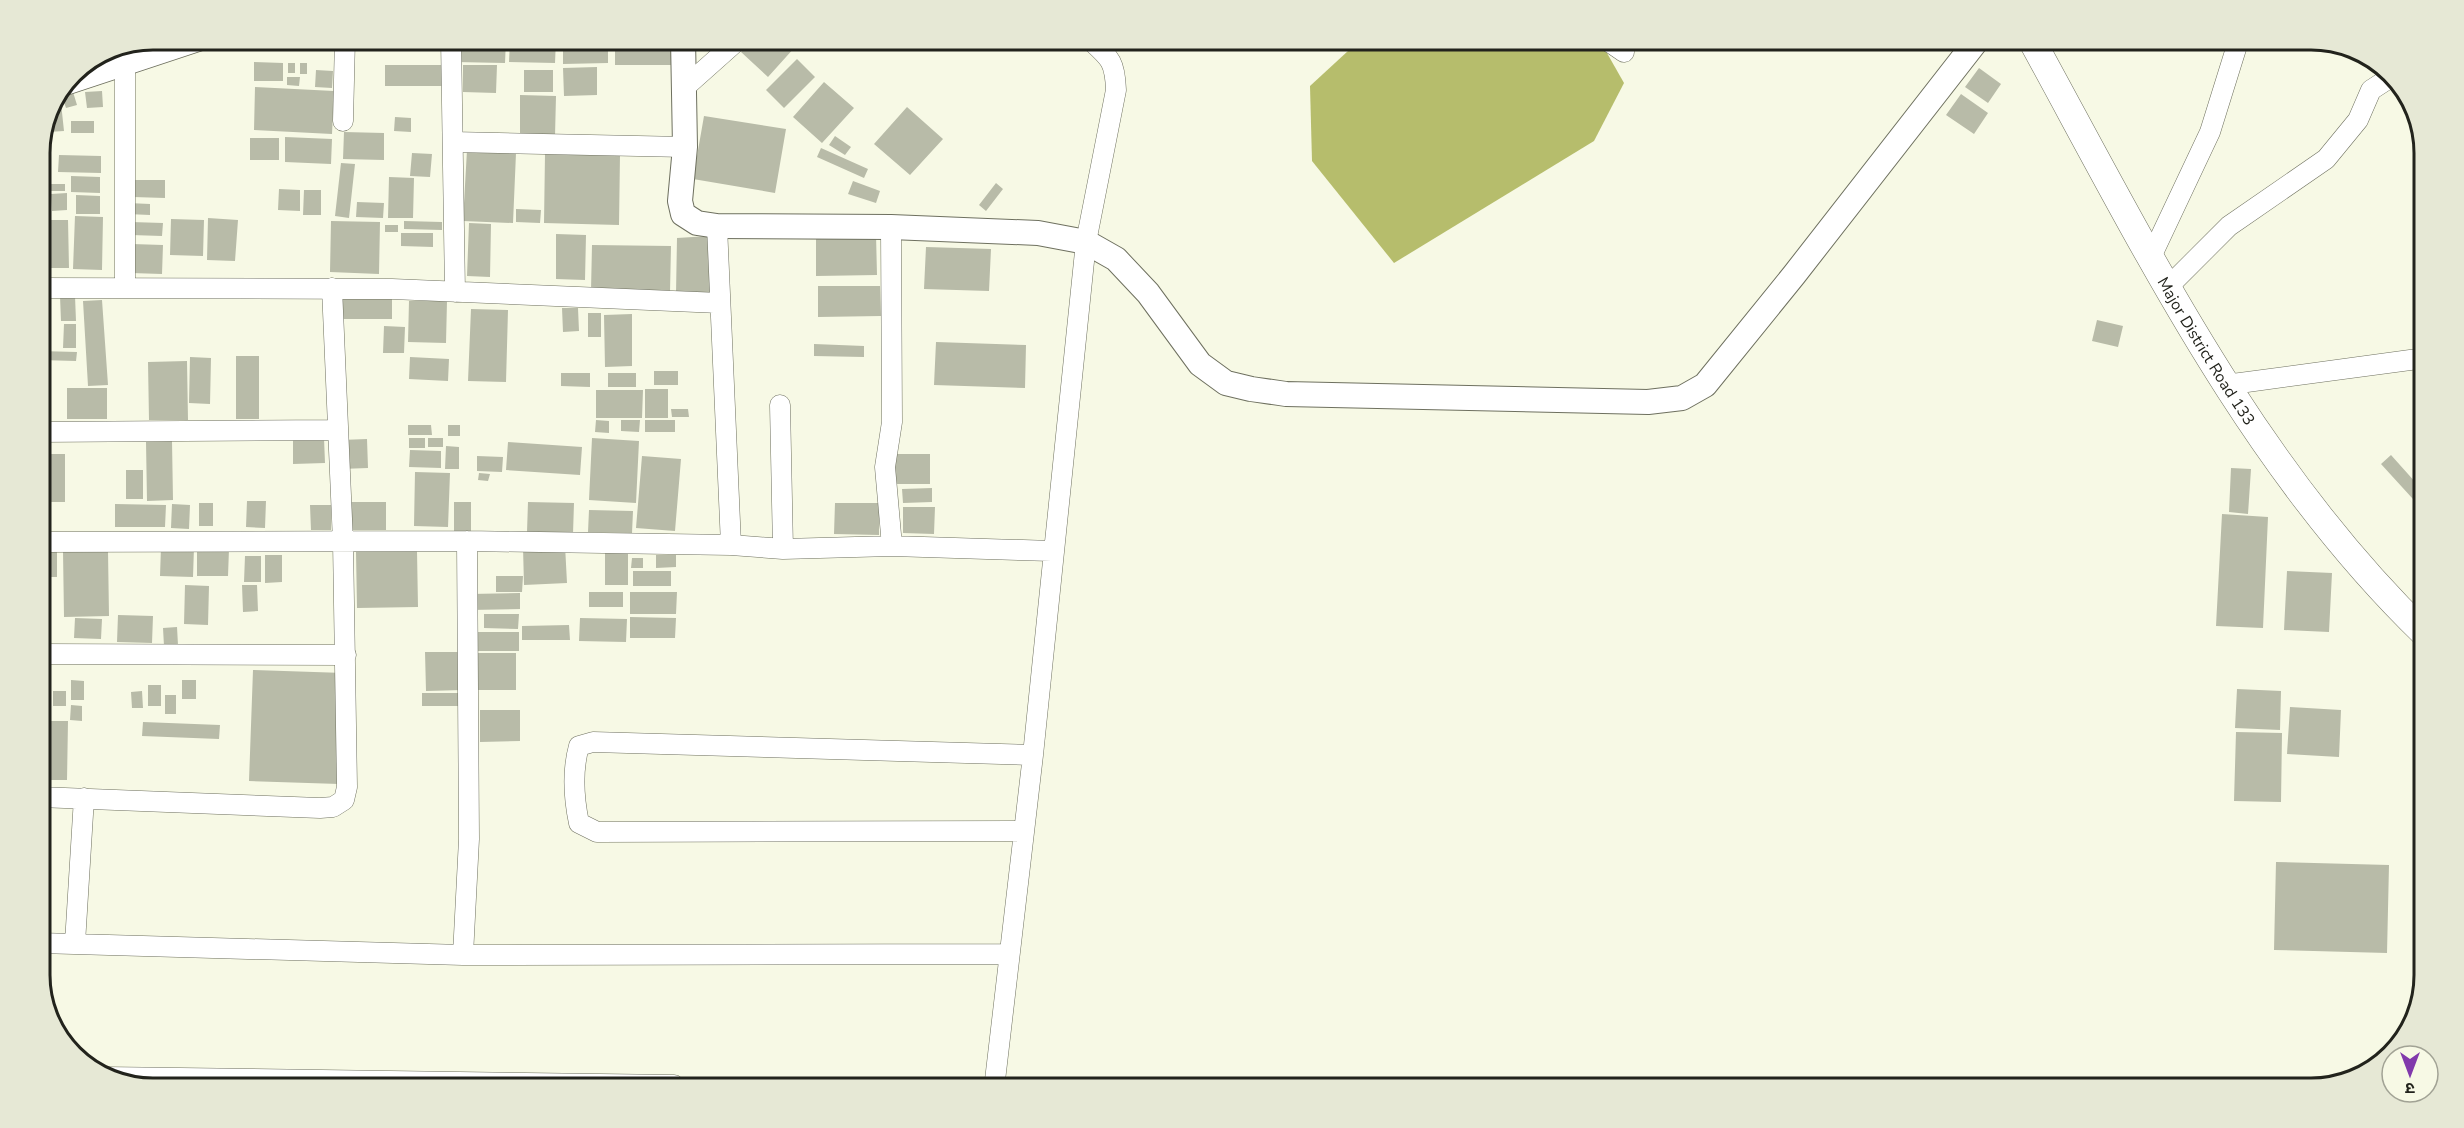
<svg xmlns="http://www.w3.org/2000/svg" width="2464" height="1128" font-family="'Nunito Sans','Noto Sans Devanagari',sans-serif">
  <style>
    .water { fill: #b6bd6c }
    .building { fill: #b8bba8 }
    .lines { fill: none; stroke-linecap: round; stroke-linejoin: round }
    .minor-casing { stroke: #6e705f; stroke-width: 21 }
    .tertiary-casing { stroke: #6e705f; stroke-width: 26 }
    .secondary-casing { stroke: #6e705f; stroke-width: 28 }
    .minor { stroke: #fff; stroke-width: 20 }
    .tertiary { stroke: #fff; stroke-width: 24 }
    .secondary { stroke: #fff; stroke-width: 27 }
    .labels { text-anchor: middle; stroke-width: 6; stroke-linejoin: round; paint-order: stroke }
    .street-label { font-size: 16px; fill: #22231c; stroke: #f7f9e5 }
    .rim { fill: none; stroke: #22231c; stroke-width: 3 }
  </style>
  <rect width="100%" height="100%" fill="#f7f9e5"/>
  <path class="water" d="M1361 39H1599L1624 83 1594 141 1394 263 1312 161 1310 86Z"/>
  <path class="building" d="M456 39H506L505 63 456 62Z
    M510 39H556L555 63 509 62Z
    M563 39H608V63L563 64Z
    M615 39H678V65H615Z
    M752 39H785L795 47 768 77 741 52Z
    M2198 39H2230L2227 48Z
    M797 59 815 77 784 108 766 90Z
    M254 62 283 63V81H254Z
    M288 63H295V73H288Z
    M300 63H307V74H300Z
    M385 65H445V86H385Z
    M463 65H497L496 93 463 92Z
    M597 67V95L564 96 563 68Z
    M1979 68 2001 84 1988 103 1965 87Z
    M316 70 333 71 332 88 315 87Z
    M524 70H553V92H524Z
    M287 77H300L299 86 287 85Z
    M824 82 854 108 822 143 793 117Z
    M255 87 334 91 332 134 254 130Z
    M102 91 103 107 87 108 85 92Z
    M73 92 77 105 66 108 62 96Z
    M1961 94 1988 113 1974 134 1946 115Z
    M520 95 556 96 555 136 520 135Z
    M58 103H61L64 131 48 132V126Z
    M907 107 943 139 910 175 874 144Z
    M704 116 786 129 775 193 693 179Z
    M395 117 411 118V132L394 131Z
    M71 121H94V133H71Z
    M344 132 384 133V160L343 159Z
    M835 136 851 147 845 155 829 145Z
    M285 137 332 139 331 164 285 162Z
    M250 138H279V160H250Z
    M821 148 868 169 864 178 817 157Z
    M467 150 516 153 513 223 463 221Z
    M412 153 432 154 430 177 410 176Z
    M545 154 620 155 619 225 544 223Z
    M59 155 101 156V173L58 172Z
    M341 163 355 164 349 218 335 216Z
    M71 176 100 177V193L71 192Z
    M389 177 414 178 413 218H388Z
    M133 180H165V198L133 197Z
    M853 181 880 191 876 203 848 194Z
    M996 183 1003 189 986 211 979 205Z
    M50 184H65V191H50Z
    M279 189 300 190V211L278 210Z
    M304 190H321V215H303Z
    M67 193V210L52 211 51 194Z
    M76 195 100 196V214H76Z
    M357 202 384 203 383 218 356 217Z
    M128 203 150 204V215L127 214Z
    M516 209 541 210 540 223 516 222Z
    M75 216 103 217 102 270 73 269Z
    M208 218 238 220 235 261 207 260Z
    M171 219 204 220 203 256 170 255Z
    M39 220H68L69 268H39Z
    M331 221 380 222 379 274 330 272Z
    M404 221 442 222V230L404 229Z
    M131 222 163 223 162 236 131 235Z
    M469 223 491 224 490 277 467 276Z
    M385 225H398V232H385Z
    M401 233H433V247L401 246Z
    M556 234 586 235 585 280 556 279Z
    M876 234 877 275 816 276V235Z
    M709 236 710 294H676L677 238Z
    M132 244 163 245 162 274 131 273Z
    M592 245 671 246 670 292 591 291Z
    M926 247 991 249 989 291 924 289Z
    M818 286H880L881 316 818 317Z
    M343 295H392V319H343Z
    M60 296H75L76 321H61Z
    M102 300 108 385 88 386 83 301Z
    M409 301H447L446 343 408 342Z
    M562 308H578L579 331 563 332Z
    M471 309 508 310 506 382 468 381Z
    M588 313H601V337H588Z
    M632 314V366L605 367 604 315Z
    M2097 320 2123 326 2118 347 2092 341Z
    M64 324H76V348H63Z
    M384 326 405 327 404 353H383Z
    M936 342 1026 345 1025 388 934 385Z
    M814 344 864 346V357L814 356Z
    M39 351 77 352 76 361 39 360Z
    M236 356H259V419H236Z
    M190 357 211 358 210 404 189 403Z
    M410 357 449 359 448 381 409 379Z
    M187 361 188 420H149L148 362Z
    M654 371H678V385H654Z
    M561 373H590V387L561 386Z
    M608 373H636V387H608Z
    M67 388H107V419H67Z
    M645 389H668V418H645Z
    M596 390H643L642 418H596Z
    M671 409H688L689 417H672Z
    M596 420 609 421V433L595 432Z
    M621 420H640L639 432 621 431Z
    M645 420H675V432H645Z
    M408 425H431L432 435H408Z
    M448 425H460V436H448Z
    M324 438 325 463 293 464V439Z
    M409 438H425V448H409Z
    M428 438H443V447H428Z
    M592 438 639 441 636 503 589 500Z
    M367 439 368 468 341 469V440Z
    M172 441 173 500 147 501 146 442Z
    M508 442 582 447 580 475 506 470Z
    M446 446 459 447V469H445Z
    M410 450 441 451V468L409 467Z
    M39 454H65V502H39Z
    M892 454H930V484H892Z
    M2391 455 2425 493V508L2423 510 2381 464Z
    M477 456 503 457 502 472 477 471Z
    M642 456 681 459 675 531 636 528Z
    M2231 468 2251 469 2248 514 2229 512Z
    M126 470H143V499H126Z
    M415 472 450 473 448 527 414 526Z
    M479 473 490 474 488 481 478 480Z
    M932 488V502L903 503 902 489Z
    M247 501H266L265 528 246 527Z
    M349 502H386V530H349Z
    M454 502H471V531H454Z
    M528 502 574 503 573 534 527 532Z
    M199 503H213V526H199Z
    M835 503H879V535L834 534Z
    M115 504 166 505 165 527H115Z
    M172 504 190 505 189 529 171 528Z
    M310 505H331V530H311Z
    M903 507H935L934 534 903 533Z
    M589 510 633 511 632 533 588 532Z
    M2222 514 2268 517 2263 628 2216 626Z
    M565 545 567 583 524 585 523 547Z
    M161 547H194L193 577 160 576Z
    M605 547H628V585H605Z
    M197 548 229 549 228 576H197Z
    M63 551H108L109 616 64 617Z
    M417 551 418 607 357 608 356 552Z
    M40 552H57V577H40Z
    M265 555H282V582L265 583Z
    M656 555H676V567L656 568Z
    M245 556H261V582H244Z
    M632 558H643V568H631Z
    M633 571H671V586H633Z
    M2287 571 2332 573 2329 632 2284 630Z
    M496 576H523L522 592H496Z
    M185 585 209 586 208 625 184 624Z
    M242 585H257L258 611 243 612Z
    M589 592H623V607H589Z
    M630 592H677L676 614H630Z
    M520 593V609L470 610V594Z
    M484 614H519L518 629 484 628Z
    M118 615 153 616 152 643 117 642Z
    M630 617 676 618 675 638H630Z
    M75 618 102 619 101 639 74 638Z
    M580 618 627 619 626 642 579 641Z
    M569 625 570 640H522V626Z
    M177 627 178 645 164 646 163 628Z
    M469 632H519V651H469Z
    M425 652H461L462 690 426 691Z
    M473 653H516V690H473Z
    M253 670 344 673 339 784 249 781Z
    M39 672H47V682H39Z
    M71 680 84 681V700H71Z
    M182 680H196V699H182Z
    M148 685H161V706H148Z
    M2237 689 2281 691 2280 730 2235 728Z
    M53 691H66V706H53Z
    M142 691 143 708H132L131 692Z
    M422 693H461V706H422Z
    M165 695H176V714H165Z
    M71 705 82 706V721L70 720Z
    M2290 707 2341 710 2339 757 2287 754Z
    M480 710H520V741L480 742Z
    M49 721H68L67 780H48Z
    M143 722 220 725 219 739 142 736Z
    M2236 732 2282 733 2281 802 2234 801Z
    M2276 862 2389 865 2387 953 2274 950Z"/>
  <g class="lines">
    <g class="minor-casing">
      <path id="minor" d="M451 39 455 292
        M1605 39 1624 52
        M684 88 739 39
        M343 121 345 39
        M453 142 685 147
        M717 226 731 545
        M891 227 892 422 885 467 892 546
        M2151 257 2210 132 2239 39
        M2168 287 2229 226 2326 159 2358 120 2371 90 2391 77
        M39 288 392 289 720 303
        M125 288V64
        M2225 385 2425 358
        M780 405 783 549
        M39 432 338 430
        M39 542 467 541 731 545 783 549 892 546 1052 551
        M39 654 346 655
        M39 797 320 808 333 807 344 800 347 787 343 542 332 288
        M1023 831 597 832 579 823C574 799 572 771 579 746L593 742 1033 755
        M39 943 463 955 1008 954
        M75 943 84 798
        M463 955 469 839 467 541
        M105 1077 674 1085
        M994 1089 1033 755 1086 242 1116 90C1115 61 1110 58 1089 39"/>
    </g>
    <g class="tertiary-casing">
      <path id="tertiary" d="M683 39 685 147 680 201 683 214 697 223 717 226 891 227 1038 233 1086 242 1116 259 1148 293 1200 364 1226 383 1251 389 1286 394 1648 402 1682 398 1705 385 1794 275 1978 39
        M68 82 198 39"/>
    </g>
    <g class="secondary-casing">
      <g id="secondary">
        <path id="s1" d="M2031 39C2145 247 2252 467 2425 634"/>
      </g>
    </g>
    <use href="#minor" class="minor"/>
    <use href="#tertiary" class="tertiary"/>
    <use href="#secondary" class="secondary"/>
  </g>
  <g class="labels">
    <g class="street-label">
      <text dy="6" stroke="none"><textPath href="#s1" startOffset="358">Major District Road 133</textPath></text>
    </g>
  </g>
  <path d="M0 0H2464V1128H0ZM153 50H2311A103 103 0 0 1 2414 153V975A103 103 0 0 1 2311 1078H153A103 103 0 0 1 50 975V153A103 103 0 0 1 153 50Z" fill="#e6e8d5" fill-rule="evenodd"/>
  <path class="rim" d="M153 50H2311A103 103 0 0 1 2414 153V975A103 103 0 0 1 2311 1078H153A103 103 0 0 1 50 975V153A103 103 0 0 1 153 50Z"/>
  <g transform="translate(2410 1074) rotate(180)"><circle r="28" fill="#f7f9e5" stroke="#a2a395" stroke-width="1.5"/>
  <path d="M0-4.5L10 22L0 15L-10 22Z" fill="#8139ac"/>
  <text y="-9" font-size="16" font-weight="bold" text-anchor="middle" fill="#22231c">उ</text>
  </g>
</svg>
